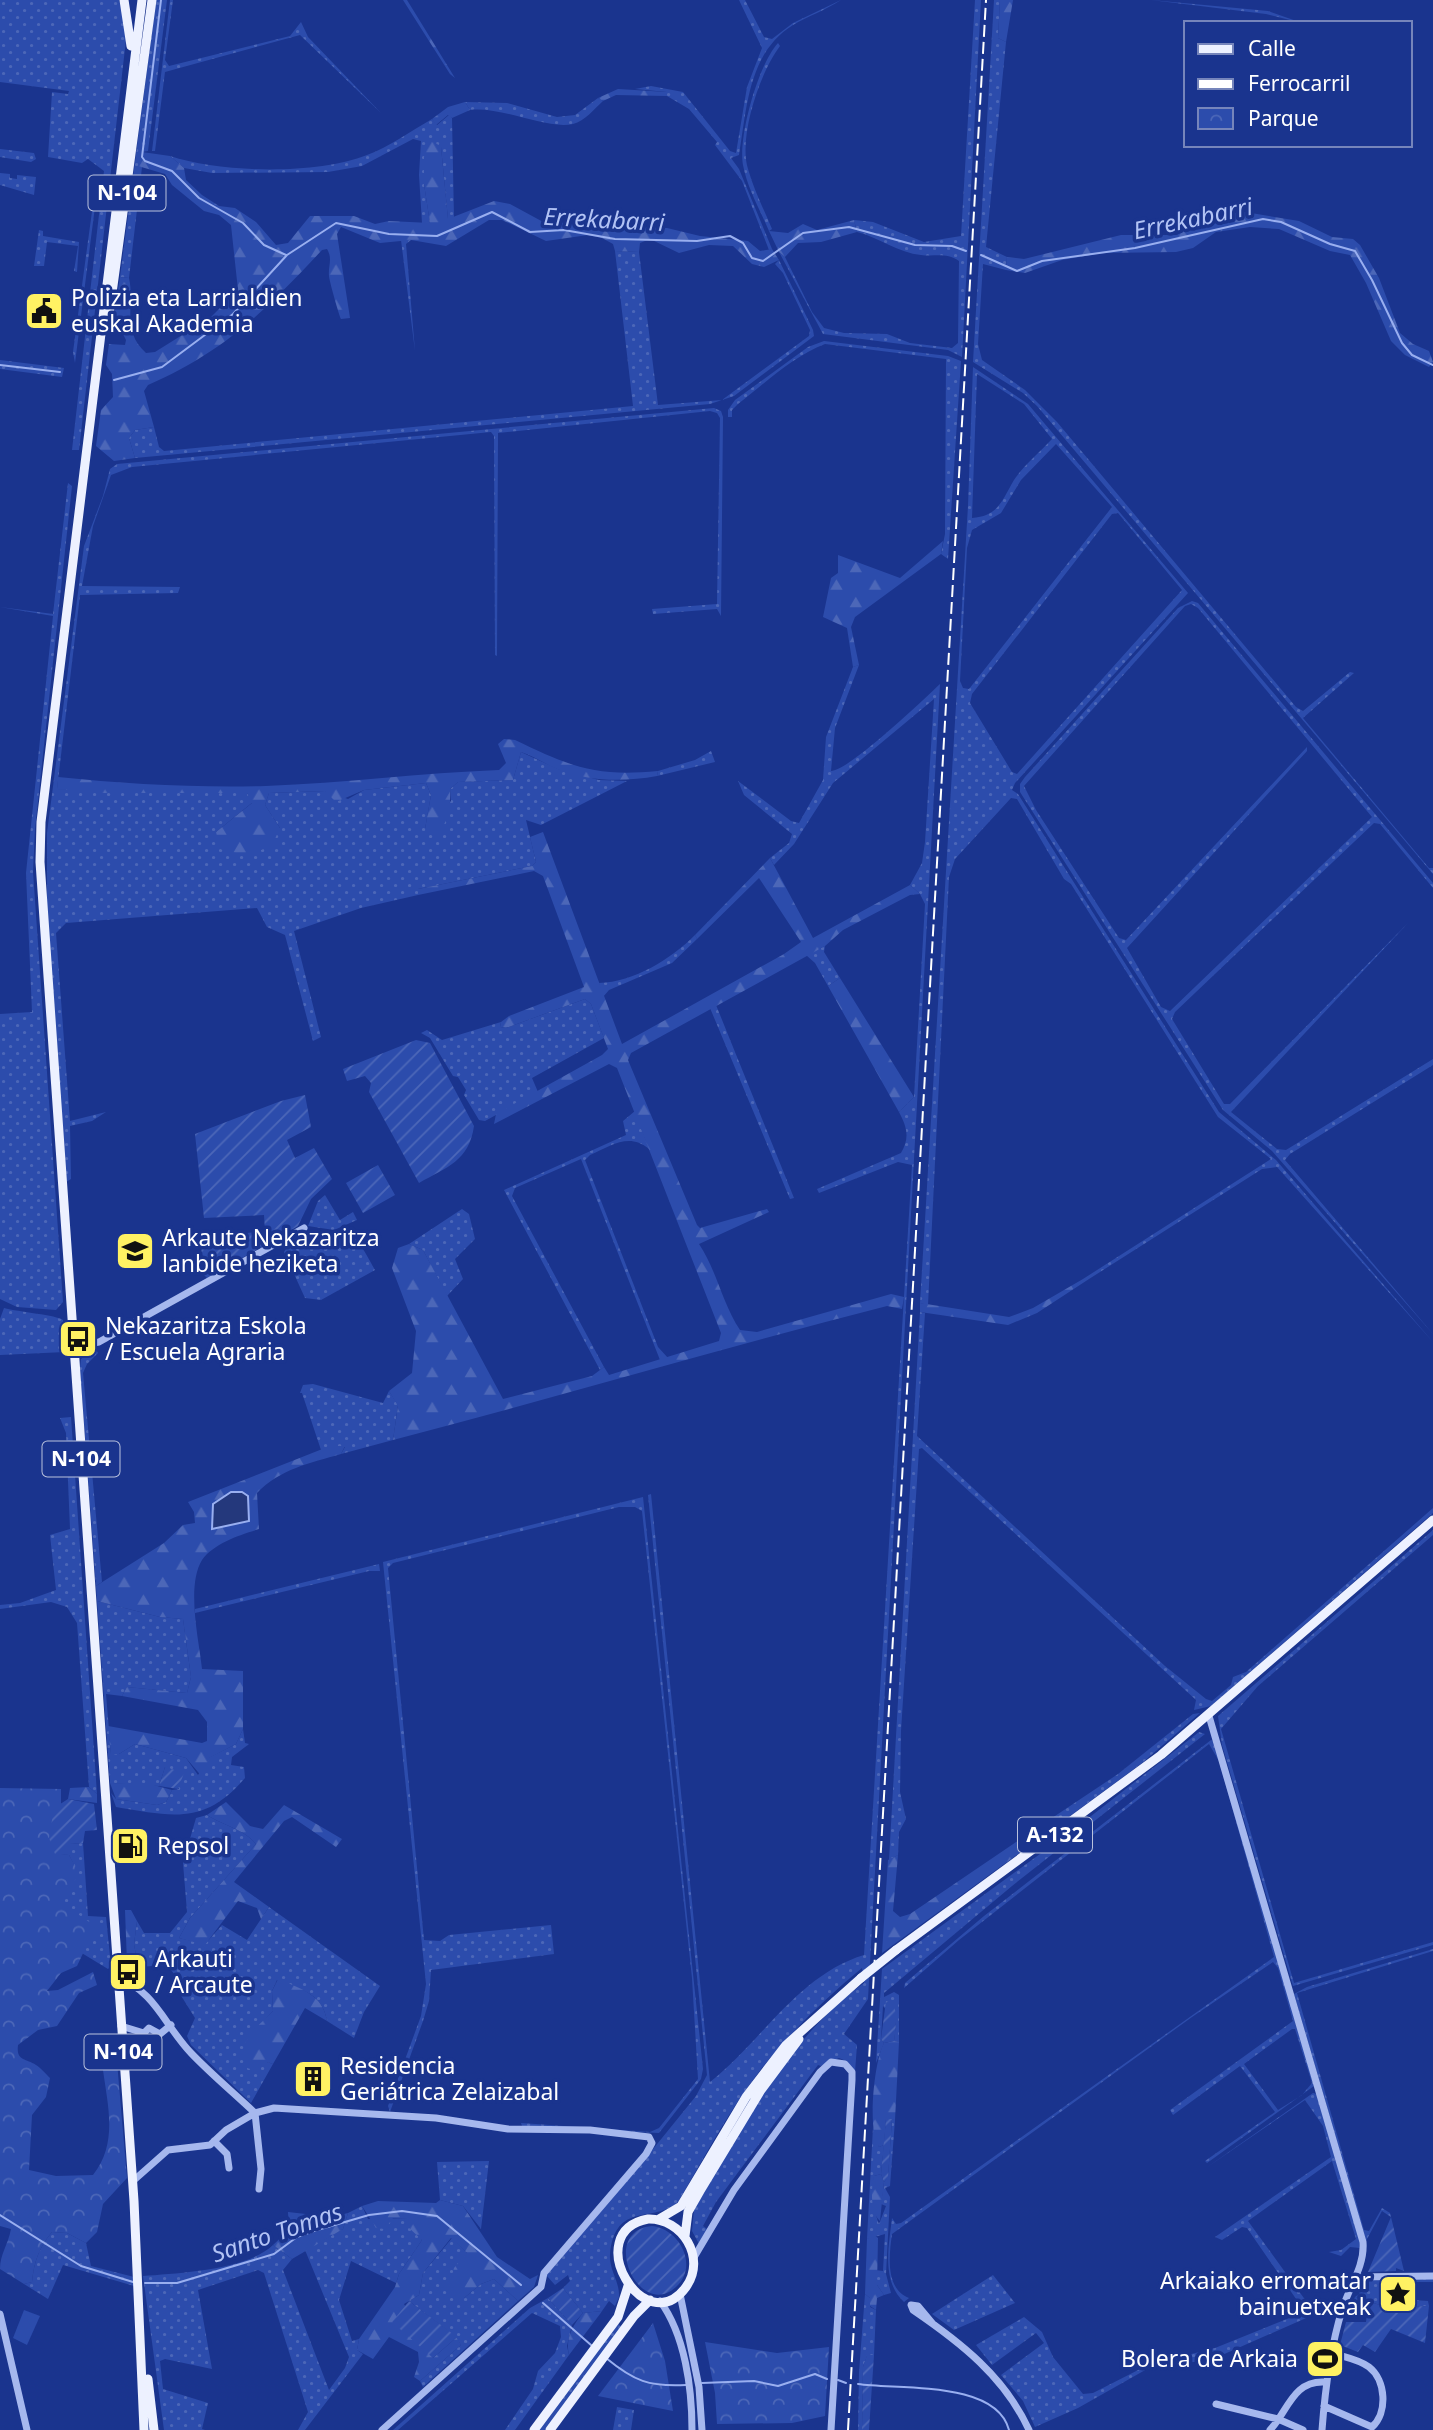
<svg xmlns="http://www.w3.org/2000/svg" width="1433" height="2430" font-family="'Noto Sans',sans-serif">
  <style>
    .grass { fill: url(#grass-dots); fill-rule: evenodd }
    .forest { fill: url(#forest-firs) }
    .park { fill: url(#park-crowns) }
    .garden { fill: url(#garden-furrows) }
    .pitch { fill: #2c4cac }
    .water { fill: #24387c; stroke: #99aff0; stroke-width: 2 }
    .lines { fill: none; stroke-linecap: round; stroke-linejoin: round }
    .stream { stroke: #99aff0; stroke-width: 2 }
    .minor { stroke: #a6b8ee; stroke-width: 7 }
    .major { stroke: #edf1ff; stroke-width: 9 }
    .rail { stroke: #fff; stroke-width: 2; stroke-dasharray: 12 5; stroke-linecap: butt }
    .major-bridge { stroke: #edf1ff; stroke-width: 9 }
    .labels { text-anchor: middle; stroke-width: 7; stroke-linejoin: round; paint-order: stroke }
    .shield { fill: #1a348e; stroke: #bac2dd; stroke-width: 2 }
    .shield-label { font-size: 21px; font-weight: bold; fill: #fff }
    .poi-label { font-size: 23px; fill: #fff; stroke: #1a348e; text-anchor: start }
    .water-label { font-size: 24px; font-style: italic; fill: #b2c3f5; stroke: #1a348e }
  </style>
  <defs>
    <pattern id="grass-dots" width="8" height="8" patternUnits="userSpaceOnUse" patternTransform="scale(1.75)"><rect width="8" height="8" fill="#2c4cac"/><path d="M2 2h.1M6 6h.1" fill="none" stroke="#4c67b8" stroke-width="1.8" stroke-linecap="round"/></pattern>
    <pattern id="forest-firs" width="22" height="20" patternUnits="userSpaceOnUse" patternTransform="scale(1.75)"><rect width="22" height="20" fill="#2c4cac"/><path d="M5 1l3.5 6h-7zM16 11l3.5 6h-7z" fill="#4c67b8"/></pattern>
    <pattern id="park-crowns" width="20" height="18" patternUnits="userSpaceOnUse" patternTransform="scale(1.75)"><rect width="20" height="18" fill="#2c4cac"/><path d="M2 6a3 3 0 1 1 6 0M12 15a3 3 0 1 1 6 0" fill="none" stroke="#4c67b8"/></pattern>
    <pattern id="garden-furrows" width="10" height="10" patternUnits="userSpaceOnUse" patternTransform="scale(1.75)"><rect width="10" height="10" fill="#2c4cac"/><path d="M-1 1l2-2M0 10L10 0M9 11l2-2" fill="none" stroke="#4c67b8"/></pattern>
  </defs>
  <rect width="100%" height="100%" fill="#1a348e"/>
  <path class="grass" d="M0 0H119L127 31 79 450H72L104 171 88 159 82 163 48 157 52 92 68 94 69 91 0 82Z
    M156 0H167L148 151 142 152 139 166 142 167 129 278 120 277Z
    M170 0H173L165 60 169 66 290 36 301 22 308 37 381 113 300 35 165 72 155 151H152Z
    M739 0H745L764 37 772 39 793 23 841 0C826 10 808 16 793 25 748 53 747 108 739 155L731 158 739 169 772 249 769 250 742 181 715 145 717 142 689 109 667 96V92L635 89 651 86 683 92 730 151 736 153 747 87 762 48Z
    M975 0H981L962 357 948 350 823 334 779 252 785 257 812 312 824 328 844 333 887 334 910 343 952 348 958 343 959 261C946 252 935 257 921 255 899 253 878 237 857 232L854 220 873 222 924 242 961 236Z
    M994 0H1000L998 38 1006 42 986 247 1007 257 1006 270 983 264 978 344 982 360 1025 390 1057 422 1296 707 1303 711 1350 672 1354 673 1303 718 1429 868H1433V874L1037 406 1023 393 973 362Z
    M1151 0 1268 11 1302 23 1266 14Z
    M778 43 780 46C760 72 738 137 748 169 754 190 764 210 772 229L769 231C760 210 747 187 743 165 738 137 758 65 778 43Z
    M598 98 603 101C594 109 585 121 573 124 547 130 502 106 470 110L465 102 507 103 557 117 575 115Z
    M449 115 452 118 454 219H448L441 147 424 184 430 223H422L419 175 421 141 413 139 362 166 328 172 212 173 184 168 170 156C221 173 316 175 367 155 389 147 411 131 432 119L437 125Z
    M0 149 34 153 36 159 31 162 0 157Z
    M0 173 10 174V178L17 179V175L36 177 34 195 0 185Z
    M96 182 98 183 75 363 73 352Z
    M39 230 43 231V236L79 242 77 272 74 271 78 246 47 242 44 266H34Z
    M401 240H411L406 244 415 351Z
    M615 251 639 252 658 405 722 400 809 336 810 330 783 273 775 264 779 260 813 330 814 336 734 396 710 404 135 458 129 438 135 430 154 427 159 447 164 451 633 406Z
    M824 341 948 356 961 361 948 559 941 554 945 534 946 359 825 344C793 356 764 384 738 404L732 410V417H728V410L735 400 808 347Z
    M0 360 64 368 62 377 0 369Z
    M973 367 1028 404 1188 593 1015 783 1012 790 1018 794 1219 1112 1276 1160 1433 1342 1277 1167 1262 1169 1089 1279H1083L1271 1159 1218 1117 1071 884 1064 879 1017 799 1011 798 955 859 949 877 928 1305 920 1303 968 506ZM977 374 1024 404 1052 439C1040 452 1024 465 1014 480 1002 500 999 516 972 518ZM1056 444 1112 507 969 689 963 688 960 681 967 548 972 530 1001 513 1021 480ZM1118 513 1182 590 1017 774 1012 772 970 703 972 694 1112 514Z
    M714 408 721 411 723 417 721 616 717 609 653 614 652 609 717 604 720 418 717 413 710 411 498 433 497 656 495 655 494 436 491 432 132 467 111 475 93 526 82 586 180 587 178 593 80 595 57 789 247 793 253 802 216 832 280 828 265 805 269 793 325 791 348 799 364 790 426 783 431 795 425 829 451 801 450 789 458 782 513 780 521 752 558 769 599 780 627 781 541 825 526 820 536 862 532 866 418 889V895L361 908 294 931 321 1037 313 1041 285 935 267 927 257 908 66 923 56 933 70 1121 106 1112 92 1121 70 1126 71 1179 66 1182 47 907V833L84 546 103 496 110 469 117 464Z
    M68 483 72 486 35 829 33 872 63 1302 56 1310 17 1307 0 1299V1014L32 1012 26 873 53 616 0 607 53 614Z
    M1192 601 1198 603 1433 883V888L1380 824 1374 823 1175 1012 1172 1019 1224 1104H1230L1408 923 1231 1112 1277 1149 1286 1150 1433 1059V1065L1290 1154 1285 1160 1433 1334 1272 1151 1223 1110 1020 792V784L1025 777 1178 608ZM1191 604 1198 608 1372 817 1170 1011 1161 1007 1127 948 1307 751V747L1126 940 1119 938 1036 810 1024 786 1185 606Z
    M859 665 835 728 831 771C850 770 923 700 940 684L868 1999 844 2034 857 2045 855 2072 846 2061 839 2058 821 2066 818 2065 716 2202 703 2226 707 2229 699 2244 692 2231 694 2210C741 2130 786 2039 864 1983L862 1968C829 1995 798 2025 770 2058 734 2101 707 2153 678 2202 654 2224 615 2200 610 2255 609 2270 620 2282 619 2297L615 2306 609 2301 602 2311 583 2313 563 2288 570 2281 568 2275 555 2285 546 2275 645 2159 696 2096 707 2075 648 1495 651 1494 710 2082C762 2041 798 1975 864 1955L912 1165 898 1162 819 1193 817 1189 901 1153C910 1138 907 1127 899 1112L914 1097 925 904 920 894 910 885 922 863 925 842 934 699 833 783 794 844 774 865 770 858 789 843 792 834 744 795 738 781 791 821 799 823 823 780 826 737 853 667Z
    M711 751 715 762 657 776 658 771 695 760Z
    M695 935 697 939 672 963 609 990 603 997 599 983C634 982 671 959 695 935Z
    M825 946 824 952 840 978 828 986 815 963 806 955Z
    M585 999 591 1004 604 1038 532 1078 538 1092 485 1121 479 1120 464 1095 466 1090 458 1077 453 1076 430 1038 421 1033 427 1030 442 1040 501 1022 500 1027 506 1028Z
    M716 1005 794 1198 790 1199 710 1008Z
    M635 1111 649 1149C629 1132 611 1146 590 1155L585 1160 658 1347 668 1358 660 1360 581 1159 515 1188 512 1196 604 1367 600 1370 504 1190 626 1135 623 1121Z
    M325 1195 340 1220 353 1212 357 1220 334 1230 308 1226 318 1201Z
    M462 1209 469 1214 475 1239 455 1259 463 1279 447 1296 423 1250 409 1244Z
    M306 1232C357 1236 349 1223 375 1270L321 1300 305 1298 284 1252 295 1235Z
    M4 1308C18 1312 57 1315 63 1320L65 1352 0 1355V1319Z
    M920 1312 925 1313 917 1436 1165 1666 1206 1699 1212 1701 1231 1685 1233 1677 1246 1672 1433 1508V1513L1211 1706 1194 1710 1196 1700 922 1448 919 1449 901 1731 900 1792 906 1819 899 1832 898 1855 889 1860Z
    M95 1348 98 1353 87 1364 83 1373 102 1582 96 1586 80 1368 81 1359Z
    M313 1384 383 1403 389 1391 398 1405 393 1440 341 1454 345 1447 321 1450 302 1393H300L303 1385Z
    M71 1417 97 1794 89 1787 77 1623 67 1607 51 1602 0 1609V1605L20 1603 56 1590 50 1535 70 1529 66 1433 60 1418Z
    M643 1497 703 2069 701 2079 659 2133 522 2126 521 2123 650 2132 659 2128 698 2079 692 1978 642 1511 635 1507H619L393 1563 388 1568 424 1940 440 1941 449 1935 551 1925 554 1954 431 1970 429 2001 423 2021 390 2112 388 2106 421 2016 426 1984 383 1562Z
    M1433 1530V1535L1258 1686 1221 1729 1294 1983 1433 1942V1945L1293 1986 1222 1745 1218 1716Z
    M379 1564 380 1571H369L195 1613V1609Z
    M97 1601 160 1617 183 1619 191 1677 187 1693 127 1687 122 1696 106 1694 111 1754H119L135 1744 186 1758 198 1775 208 1758 236 1744 243 1729 245 1743 249 1744 232 1757 231 1765 244 1767 245 1778C204 1826 172 1816 116 1807L111 1793 116 1799 157 1805 166 1802 172 1790 179 1789 165 1767 159 1786 110 1783Z
    M1200 1713 1142 1763 1025 1849 1019 1840 1118 1774 1193 1714Z
    M1199 1732 1205 1734 1012 1886 884 1993V1997L894 1992 899 1995V2042L894 2041 896 2023 883 2006 881 2039 884 2043 876 2063 882 1969 1077 1827Z
    M1211 1740 1214 1741 1314 2086 1207 2163 1205 2161 1275 2112 1240 2066 1173 2115 1170 2110 1293 2021 1278 1968 1273 1962 1192 2017 892 2234C889 2255 885 2289 909 2298L904 2302C881 2281 889 2245 892 2218L896 2224 901 2223 1274 1957 1219 1761 1209 1744 959 1940 904 1988 905 1983 984 1916ZM1292 2029H1295L1312 2083 1302 2095 1278 2110 1244 2064Z
    M207 1815C224 1826 244 1829 256 1844L190 1918 179 1938 205 1944 222 1925 247 1940 269 1907 380 1986 364 2012 354 2038 327 2021C323 1994 301 1989 277 1980L272 1991 273 2011 261 2024 267 2062 273 2064 251 2103 191 2045 187 2036 195 2018 180 1994 182 1984 167 1965 138 1967 134 1944 137 1921 144 1933H170L187 1912 183 1863 196 1818Z
    M83 1843 88 1916 106 1917 111 1966 108 1969 39 1927 48 1896 78 1873 69 1855V1844Z
    M1433 1949V1951L1297 1993 1364 2230 1369 2231 1382 2208 1390 2213 1391 2217 1382 2211 1366 2241 1294 1994 1307 1987Z
    M1313 2093 1317 2094 1360 2240V2248L1350 2247 1341 2256 1329 2252 1341 2250 1356 2239 1332 2161 1248 2221 1314 2312 1313 2315 1213 2359 1147 2369 1078 2408 1035 2427 1023 2401 1001 2375 1044 2343 1036 2333 992 2365 976 2345 1024 2317 1042 2332 1053 2357 1083 2394 1093 2393 1148 2365 1215 2348 1302 2313 1303 2309 1247 2228 1242 2227 1222 2240 1215 2237 1331 2157 1323 2126 1305 2100 1206 2168Z
    M892 2119 895 2120 890 2186 885 2188 890 2197 886 2274 891 2293 884 2295 877 2285 875 2270 883 2271 885 2234 867 2239 873 2127 879 2147 884 2145 881 2174 874 2176C873 2194 873 2209 879 2224L886 2206 881 2204 884 2182 888 2177Z
    M489 2161 481 2229 463 2206 440 2200 437 2162Z
    M362 2206 368 2219 408 2218 422 2240 399 2274 396 2283 351 2261 339 2300 352 2341 359 2339 357 2350 363 2354 305 2430H298L308 2412 264 2273 258 2270 198 2290 212 2369 165 2359 160 2361 163 2389 208 2403 202 2429 205 2430H164L143 2276C179 2273 247 2270 273 2245L292 2259 283 2270 329 2390 345 2368 349 2357 305 2250 343 2229 348 2213Z
    M52 2232 67 2233 86 2243 91 2266 134 2277V2286L63 2265 48 2299 24 2284 32 2282C34 2262 39 2247 52 2232Z
    M452 2238 467 2253 464 2298 481 2284 494 2279 518 2301 423 2387 420 2381 461 2345 456 2337 409 2301 419 2295 423 2273Z
    M993 2275 1015 2303 954 2330 932 2314Z
    M1368 2279H1433V2282H1381L1382 2300 1388 2299V2290L1414 2288V2300L1428 2301 1429 2306 1386 2307 1355 2297 1360 2293 1357 2291Z
    M865 2294 870 2298V2307L876 2310 874 2355 867 2356 863 2367 862 2430H858L859 2372Z
    M548 2298 572 2325 567 2346 569 2355 515 2430H505L533 2389 538 2371 555 2353 561 2337 560 2326 532 2313 398 2430H393L530 2308Z
    M617 2323 622 2327 545 2430H538Z
    M617 2407 634 2410 631 2430H613Z"/>
  <path class="forest" d="M403 0H407L455 78 450 74Z
    M1000 0H1013L1006 42 998 38Z
    M618 89 667 92V96L616 95 603 101 598 98Z
    M465 102 470 110 452 118 448 115 436 125 432 119 448 107Z
    M433 141 441 147 448 219 494 201 510 204 545 223 557 224 581 218 600 226 667 228 700 236 748 241 760 251 772 249 779 260 764 267 752 264 733 246 709 245 679 253 650 239 640 243 639 252 615 251 613 244 602 238 588 235 546 241 502 220H489L446 246 411 240 380 243 341 227 337 234 350 318 341 319C339 315 329 280 329 276 328 265 333 259 327 249L322 250C265 311 225 351 148 385L144 391 154 427 135 430 129 438 135 458 114 461 96 446 101 410 113 397 112 374 106 365 109 344 125 345 126 340 122 332 112 328 120 277 129 278C135 305 121 331 146 353L155 352 211 317 238 290 231 225 219 215 204 211 172 185 165 174 138 166 142 152 170 156 184 168 186 180 202 195 219 206 235 208 256 222 276 245 288 243 310 216H354L375 224 389 221 430 223 424 184V157L428 144Z
    M1245 212 1299 221 1332 237 1353 239 1360 245 1379 278 1400 333 1413 344 1429 351 1433 362 1429 367 1405 355 1391 341 1366 283 1350 255 1330 251 1279 229 1250 227 1216 232 1193 248 1176 252 1102 253 1062 260 1025 273 1006 270 1007 257 1024 259 1121 235H1177L1206 216Z
    M854 220 857 232 821 242 798 243 785 257 779 252 769 231 788 233 803 224 817 230Z
    M943 541 941 554 855 617 851 627 859 665 853 667 847 628 823 617 831 578 838 573V555L900 578Z
    M504 739 515 740C571 767 596 777 658 771L657 776C623 782 590 782 557 769 545 764 534 756 521 752L513 780 458 782 450 789C451 808 448 825 434 837L425 829 431 795 426 783 364 790 336 802 325 791 269 793 265 805 280 828 272 845 248 856 220 849 216 832 252 803 247 793H101L57 789 58 777C126 784 197 788 266 786 344 783 421 773 499 770L506 763 498 744Z
    M543 832 622 1044 784 954 801 942 759 878 697 939 695 935 770 858 813 938 910 885 920 894 910 895 843 930 825 946 631 1053 628 1060 697 1225 700 1228 767 1209 769 1212 699 1244C717 1271 722 1303 740 1330L757 1332 891 1294 904 1297 902 1309 887 1306C722 1348 558 1397 393 1440L398 1406 389 1391 412 1373 416 1331 392 1268 398 1248 409 1244 423 1250 503 1399 592 1376 604 1367 609 1375 719 1341 721 1333 617 1068 609 1064 494 1124 496 1114 602 1055 608 1049 591 1004 585 999 506 1028 500 1027 501 1022 509 1016 584 987 543 876 534 871 418 895V889L532 866 536 862 530 837Z
    M840 978 914 1097 899 1112 828 986Z
    M1083 1279H1089L1037 1313 1008 1325 920 1312V1303L1009 1317 1033 1308Z
    M330 1446H345L341 1454C310 1463 280 1469 257 1493L259 1529C240 1535 214 1543 202 1560 186 1586 199 1640 202 1669L243 1671V1729L236 1744 209 1758 204 1779 186 1758 135 1744 119 1754 111 1755 108 1726 202 1743 207 1741V1722L198 1710 122 1696 127 1687 187 1693 191 1677 183 1619 160 1617 97 1601 96 1586 164 1543 183 1525 195 1523 194 1512 188 1502Z
    M110 1783 150 1784 172 1790 166 1802 157 1805 116 1799Z
    M89 1787 97 1794V1803L68 1799 70 1788Z
    M226 1802 250 1826 263 1829 284 1805 342 1839 336 1847 292 1817 284 1821 234 1882 269 1907 261 1919 257 1908 238 1901 205 1945 179 1938 190 1918 256 1844C244 1829 224 1826 207 1815Z
    M1019 1840 1025 1849 882 1953 888 1860 898 1855 893 1911 900 1917 910 1914Z
    M125 1910H131L137 1921 134 1944 138 1967 127 1963Z
    M278 1979C301 1989 323 1994 327 2021L305 2008 273 2064 267 2062 257 2071 247 2068C235 2041 256 2029 273 2011L272 1991Z
    M894 2041 899 2042 895 2120 886 2119 884 2145 879 2147C867 2131 874 2061 884 2043Z
    M881 2174 884 2182 880 2221C870 2213 871 2187 874 2176Z
    M440 2200 463 2206 497 2257 530 2279 538 2275 534 2287 518 2301 494 2279 481 2284 464 2298 454 2296 449 2288 454 2268 467 2253 451 2238 423 2273 419 2295 404 2304 433 2358 457 2337 461 2345 420 2381 414 2377 419 2362 418 2352 389 2337 373 2359 357 2350 359 2339 395 2287 399 2274 422 2240 408 2227V2218H393L385 2229 376 2228 362 2206 378 2201 436 2203Z
    M288 2212 332 2217 348 2213 343 2229 292 2259 273 2245 289 2230Z
    M874 2235 878 2238 877 2285 884 2295 877 2298 876 2310 870 2306V2298L865 2294 867 2239Z
    M602 2311 600 2314 569 2355C565 2338 573 2325 583 2313Z"/>
  <path class="park" d="M0 1788 61 1789V1854L69 1855 79 1873 72 1886 63 1890V1904L101 1930 86 1947 77 1966 61 1973 47 1991 58 1990 93 1972 97 1985 79 1993 57 2026 38 2030 18 2045C16 2061 25 2058 36 2065 41 2068 46 2074 50 2078L46 2097 32 2115 29 2170 56 2176 93 2175C118 2143 108 2107 103 2070L117 2062 127 2178 103 2204 97 2232 86 2243 67 2233 52 2232C39 2247 34 2262 32 2282L24 2284 0 2269C0 2254 8 2245 11 2229L0 2226Z
    M653 2323 665 2361 673 2411 598 2396Z
    M705 2342 777 2353 829 2347 825 2416 792 2423 717 2424 715 2393Z"/>
  <path class="garden" d="M416 1040 430 1043 474 1126C469 1161 447 1167 419 1183L369 1092 371 1083 365 1076 347 1081 343 1069Z
    M305 1095 311 1127 287 1140 295 1158 314 1148 332 1179 311 1199 298 1226 207 1278 199 1270 203 1238 265 1231 264 1215 204 1218 195 1134 281 1101Z
    M378 1165 395 1195 363 1213 346 1183Z
    M165 1767 184 1773 178 1789 159 1786Z
    M68 1799 94 1804 97 1830 85 1831 83 1843 70 1844 69 1855 55 1854 49 1838 54 1808Z
    M886 2001H892C898 2012 896 2028 894 2041L884 2043 881 2039Z
    M886 2119H892L888 2178 884 2182 881 2174Z
    M1391 2217 1404 2271 1396 2268V2271L1368 2272Z
    M652 2226C680 2229 699 2266 676 2287 639 2321 598 2231 652 2226Z
    M563 2288 583 2313 572 2325 548 2298Z
    M1355 2297 1386 2307 1429 2306 1425 2343 1391 2329 1375 2352 1363 2345 1358 2352 1340 2345 1346 2322H1366L1368 2303 1355 2304 1354 2314H1348Z
    M409 2301 457 2337 433 2358 392 2322Z
    M867 2355H874L869 2430H862L863 2367Z"/>
  <path class="pitch" d="M24 2310 40 2316 27 2345 13 2338Z"/>
  <path class="water" d="M231 1492H242L248 1496 249 1521 212 1529 213 1504Z"/>
  <g class="lines">
    <path class="stream" d="M161 0 142 157 145 161 172 171 199 198 243 223 264 245 286 255
      M981 255 1017 271 1042 261 1135 248 1263 219 1281 222 1330 244 1355 251 1372 280 1402 343 1412 355 1433 365
      M0 365 60 372
      M114 380 162 367 233 314 287 255 336 223 389 234 437 236 492 212 530 232 564 230 615 239 697 241 730 236 743 243 752 258 763 261 803 233 849 227 915 245 952 246 966 251
      M0 2215 81 2266 133 2282
      M145 2283H177L274 2254 297 2237 314 2231 369 2215 402 2211 437 2216 521 2285
      M543 2303 591 2345
      M606 2358C634 2381 649 2387 686 2385
      M838 2380 846 2383
      M702 2383 754 2381 778 2386 815 2374 827 2379
      M858 2384C899 2390 996 2380 1009 2430"/>
    <path class="minor" d="M72 1347 99 1342 304 1228
      M1209 1716 1363 2242C1365 2266 1349 2287 1342 2310 1330 2349 1325 2390 1322 2430
      M117 1977C155 1991 165 2026 191 2053 211 2074 234 2093 255 2113L274 2108 436 2118 508 2129 590 2130 649 2137 652 2143 646 2154 544 2273 541 2287 382 2430
      M121 2026 144 2033 149 2028 160 2034 171 2025
      M214 2141 227 2154 229 2168
      M133 2181 168 2150 210 2145 226 2130 255 2113 261 2169 259 2189
      M693 2259 734 2190 820 2072 831 2062 845 2064 852 2072V2080L831 2430
      M1355 2277 1433 2276
      M680 2294 699 2387 702 2430
      M660 2301C685 2335 692 2388 692 2430
      M0 2314 27 2430
      M933 2324 918 2306 911 2305 913 2310C960 2342 1005 2377 1029 2430
      M1216 2404 1278 2419 1303 2430
      M1324 2406 1372 2427C1388 2413 1386 2380 1369 2367 1359 2359 1344 2357 1332 2353
      M1270 2430C1288 2411 1293 2380 1325 2382"/>
    <path class="major" d="M124 0 131 46
      M142 0 41 822 40 862 134 2201 144 2430
      M109 315 152 0
      M896 1950 1161 1755 1433 1520
      M648 2219C682 2218 707 2258 686 2287 645 2343 579 2232 648 2219Z
      M659 2219 681 2206 746 2097 786 2045 861 1978
      M685 2236 688 2212 700 2191 761 2090 799 2039
      M148 2379 154 2430
      M534 2430 618 2317 628 2286
      M550 2430 634 2316 650 2300"/>
    <path class="rail" d="M848 2430 986 0"/>
    <path class="major-bridge" d="M861 1978 896 1950"/>
  </g>
  <defs>
    <g id="civic-square" transform="scale(2.0125)"><rect x="-9" y="-9" width="18" height="18" rx="4" fill="#fff263" stroke="#1a348e"/><path d="M-.6-6.5H3V-4.5H.6V-3L4-1V1h2V6H-6V1h2V-1L-.6-3ZM-1.2 2.5V6h2.4V2.5Z" fill="#111"/></g>
    <g id="university-square" transform="scale(2.0125)"><rect x="-9" y="-9" width="18" height="18" rx="4" fill="#fff263" stroke="#1a348e"/><path d="M0-5L7-2L0 1L-7-2ZM-4 1L0 2.5L4 1V4Q0 6-4 4Z" fill="#111"/></g>
    <g id="bus-square" transform="scale(2.0125)"><rect x="-9" y="-9" width="18" height="18" rx="4" fill="#fff263" stroke="#1a348e"/><path d="M-5-6H5V4H4V6H2V4H-2V6H-4V4H-5ZM-3.5-4V0h7V-4ZM-3.5 1.2v1.5H-2V1.2ZM2 1.2v1.5H3.5V1.2Z" fill="#111"/></g>
    <g id="fuel-square" transform="scale(2.0125)"><rect x="-9" y="-9" width="18" height="18" rx="4" fill="#fff263" stroke="#1a348e"/><path d="M-5.5-6h7V0h2V4h1.3V-2.5L3-4.5l.8-.8L6-3V5H2.5V1h-1V6h-7ZM-4.2-4.7v3.2H.2V-4.7Z" fill="#111"/></g>
    <g id="building-square" transform="scale(2.0125)"><rect x="-9" y="-9" width="18" height="18" rx="4" fill="#fff263" stroke="#1a348e"/><path d="M-4-6H4V6H1V3H-1V6H-4ZM-2.5-4.3h1.7v1.8h-1.7ZM.8-4.3h1.7v1.8H.8ZM-2.5-1h1.7V.8h-1.7ZM.8-1h1.7V.8H.8Z" fill="#111"/></g>
    <g id="sight-square" transform="scale(2.0125)"><rect x="-9" y="-9" width="18" height="18" rx="4" fill="#fff263" stroke="#1a348e"/><path d="M0-6L1.8-2.2L6-1.7L2.9 1.2L3.7 5.4L0 3.3L-3.7 5.4L-2.9 1.2L-6-1.7L-1.8-2.2Z" fill="#111"/></g>
    <g id="stadium-square" transform="scale(2.0125)"><rect x="-9" y="-9" width="18" height="18" rx="4" fill="#fff263" stroke="#1a348e"/><path d="M0-5a6.5 5 0 1 0 0 10a6.5 5 0 1 0 0-10ZM-3.5-1.8h7v3.6h-7Z" fill="#111"/></g>
  </defs>
  <g fill-rule="evenodd">
    <use href="#civic-square" x="44" y="311"/>
    <use href="#university-square" x="135" y="1251"/>
    <use href="#bus-square" x="78" y="1339"/>
    <use href="#fuel-square" x="130" y="1846"/>
    <use href="#bus-square" x="128" y="1972"/>
    <use href="#building-square" x="313" y="2079"/>
    <use href="#sight-square" x="1398" y="2294"/>
    <use href="#stadium-square" x="1325" y="2359"/>
  </g>
  <g class="labels">
    <g class="shield">
      <rect x="88.5" y="175.5" width="77" height="35" rx="5"/>
      <rect x="42.5" y="1441.5" width="77" height="35" rx="5"/>
      <rect x="1018" y="1817.5" width="74" height="35" rx="5"/>
      <rect x="84.5" y="2034.5" width="77" height="35" rx="5"/>
    </g>
    <g class="shield-label">
      <text x="127" y="200">N-104</text>
      <text x="81" y="1466">N-104</text>
      <text x="1055" y="1842">A-132</text>
      <text x="123" y="2059">N-104</text>
    </g>
    <g class="poi-label">
      <text x="71" y="306">Polizia eta Larrialdien<tspan x="71" dy="26">euskal Akademia</tspan></text>
      <text x="162" y="1246">Arkaute Nekazaritza<tspan x="162" dy="26">lanbide heziketa</tspan></text>
      <text x="105" y="1334">Nekazaritza Eskola<tspan x="105" dy="26">/ Escuela Agraria</tspan></text>
      <text x="157" y="1854">Repsol</text>
      <text x="155" y="1967">Arkauti<tspan x="155" dy="26">/ Arcaute</tspan></text>
      <text x="340" y="2074">Residencia<tspan x="340" dy="26">Geriátrica Zelaizabal</tspan></text>
      <text x="1371" y="2289" text-anchor="end">Arkaiako erromatar<tspan x="1371" dy="26">bainuetxeak</tspan></text>
      <text x="1298" y="2367" text-anchor="end">Bolera de Arkaia</text>
    </g>
    <g class="water-label">
      <text transform="translate(1193 219) rotate(-12)" y="8">Errekabarri</text>
      <text transform="translate(604 220) rotate(3)" y="8">Errekabarri</text>
      <text transform="translate(277 2233) rotate(-19)" y="8">Santo Tomas</text>
    </g>
  </g>
  <rect x="1184" y="21" width="228" height="126" fill="#1a348e" stroke="#7685bb" stroke-width="2"/>
  <rect x="1198" y="44" width="35" height="10" fill="#edf1ff" stroke="#7685bb" stroke-width="2"/>
  <text x="1248" y="56" font-size="21" fill="#ffffff">Calle</text>
  <rect x="1198" y="79" width="35" height="10" fill="#ffffff" stroke="#7685bb" stroke-width="2"/>
  <text x="1248" y="91" font-size="21" fill="#ffffff">Ferrocarril</text>
  <rect x="1198" y="108" width="35" height="21" fill="url(#park-crowns)" stroke="#7685bb" stroke-width="2"/>
  <text x="1248" y="126" font-size="21" fill="#ffffff">Parque</text>
</svg>
